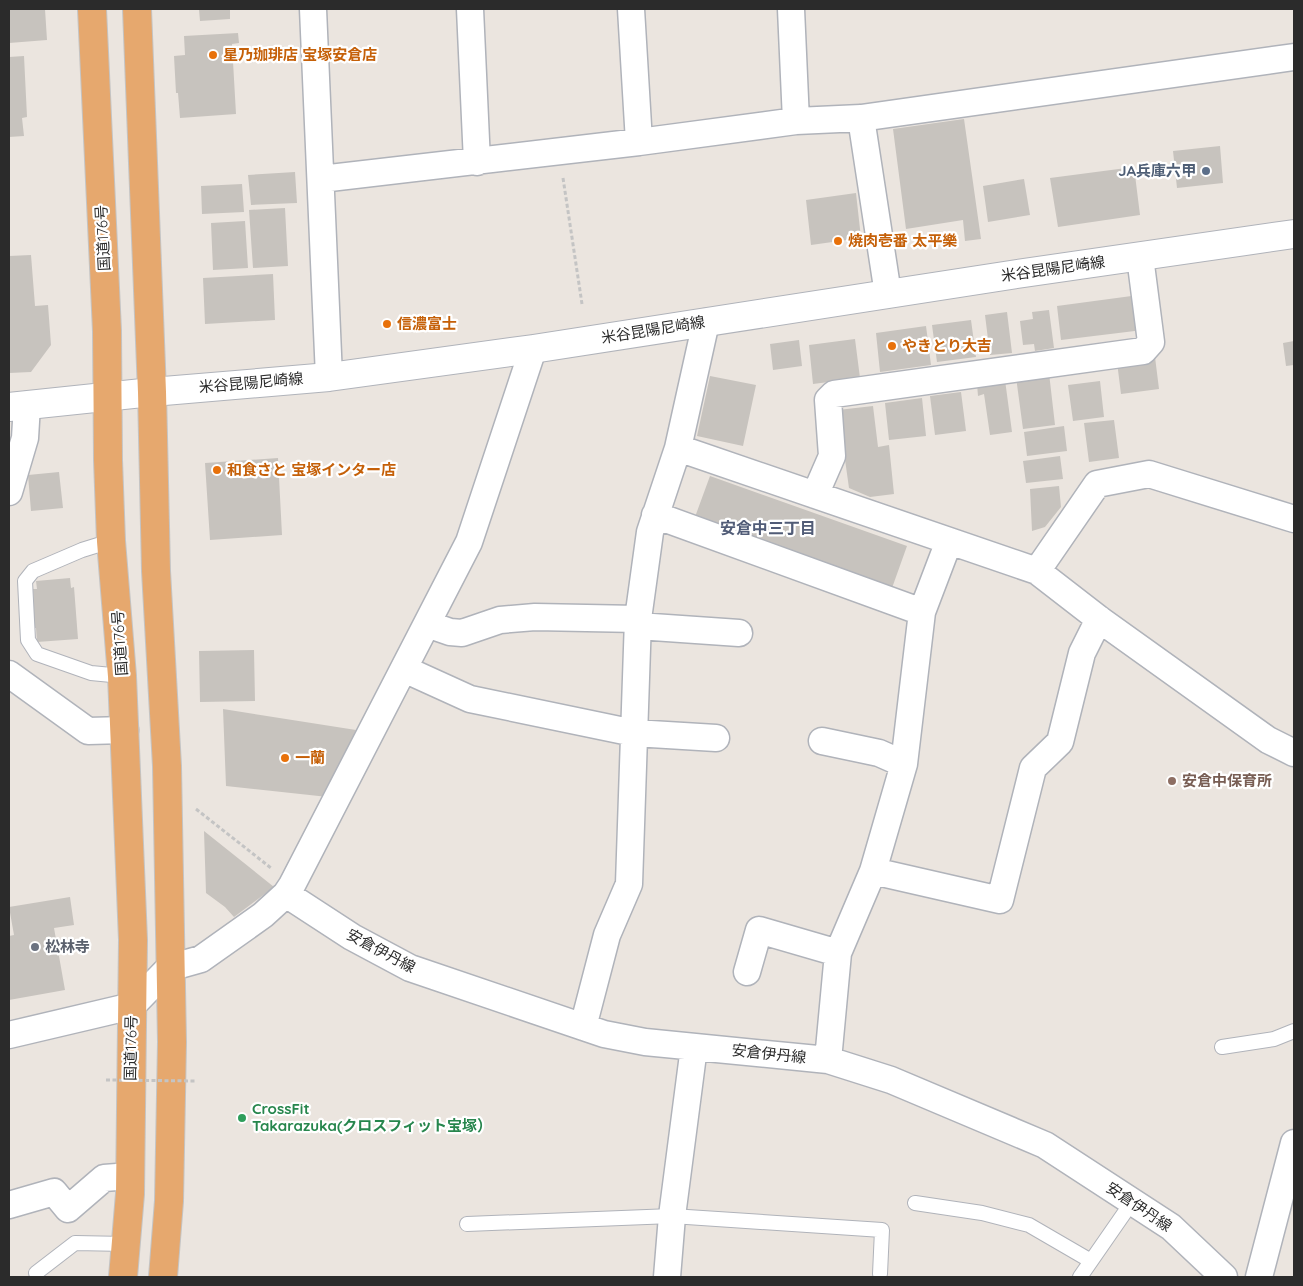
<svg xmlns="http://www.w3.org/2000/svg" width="1303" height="1286" font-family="Quicksand,'Noto Sans JP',sans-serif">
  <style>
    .building { fill: #c7c3be }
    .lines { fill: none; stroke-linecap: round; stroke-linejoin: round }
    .service-casing { stroke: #b0b3ba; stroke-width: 16 }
    .minor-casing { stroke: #b0b3ba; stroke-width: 29 }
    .secondary-casing { stroke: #b0b3ba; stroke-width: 30 }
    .trunk-casing { stroke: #c4c4c4; stroke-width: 30 }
    .path { stroke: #c4c4c4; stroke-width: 3; stroke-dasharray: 4 2.5; stroke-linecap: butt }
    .service { stroke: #fff; stroke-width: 14 }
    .minor { stroke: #fff; stroke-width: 26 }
    .secondary { stroke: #fff; stroke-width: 28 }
    .trunk { stroke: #e6a86e; stroke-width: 28 }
    .path-bridge { stroke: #c4c4c4; stroke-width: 3; stroke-dasharray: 4 2.5; stroke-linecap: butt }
    .food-dot { fill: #e8710a; stroke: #fff; stroke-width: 2 }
    .service-dot { fill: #5c6f8a; stroke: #fff; stroke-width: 2 }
    .education-dot { fill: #8d6e63; stroke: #fff; stroke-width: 2 }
    .worship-dot { fill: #6b7280; stroke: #fff; stroke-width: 2 }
    .leisure-dot { fill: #2e9e5b; stroke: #fff; stroke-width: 2 }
    .labels { text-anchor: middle; stroke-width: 4.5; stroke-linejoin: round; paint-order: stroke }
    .food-label { font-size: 15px; font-weight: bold; fill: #c56008; stroke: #fff; text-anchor: start }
    .service-label { font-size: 15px; font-weight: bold; fill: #4e5e75; stroke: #fff; text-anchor: end }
    .street-label { font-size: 15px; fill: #2b2b2b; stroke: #fff }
    .education-label { font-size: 15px; font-weight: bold; fill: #785e54; stroke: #fff; text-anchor: start }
    .worship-label { font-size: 15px; font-weight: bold; fill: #5b616d; stroke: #fff; text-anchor: start }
    .leisure-label { font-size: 15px; font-weight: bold; fill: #27864d; stroke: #fff; text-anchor: start }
    .neighbourhood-label { font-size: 16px; font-weight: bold; fill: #515c77; stroke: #fff }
  </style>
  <rect width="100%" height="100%" fill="#ebe5df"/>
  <path class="building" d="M9 9H45L47 40 9 43Z
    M199 9H230V19L200 21Z
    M238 33 239 43 232 44 236 114 180 118 178 93H176L174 56 185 55 184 36Z
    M24 56 27 117 22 118 24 136 9 137V57Z
    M964 119 981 239 965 241 963 220 906 229 893 129Z
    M1220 146 1223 183 1177 188 1173 151Z
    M1134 167 1140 215 1058 227 1050 178Z
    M295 172 297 203 251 205 248 175Z
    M1024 179 1030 215 988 222 983 186Z
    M242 184 244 212 202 214 201 186Z
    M856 193 861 238 811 245 806 200Z
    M285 208 288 266 253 268 249 210Z
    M245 221 248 268 213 270 211 223Z
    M31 255 35 306 48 305 51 345 31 372 9 373V256Z
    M273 274 275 320 205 324 203 278Z
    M1139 295 1143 330 1061 340 1057 306Z
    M1049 310 1054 348 1035 351 1034 344 1023 345 1020 321 1033 319 1032 312Z
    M1007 312 1012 353 990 355 985 315Z
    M971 320 976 357 937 362 932 325Z
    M926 326 931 365 880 372 876 333Z
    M855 339 860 378 813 384 809 345Z
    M799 340 802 366 773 370 770 344Z
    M1294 341V365L1286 366 1283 343Z
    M1155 357 1159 389 1121 394 1117 362Z
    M1049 373 1055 425 1023 429 1016 377Z
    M710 376 756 385 743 446 697 436Z
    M1005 380 1012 432 990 435 984 394 978 396 977 384Z
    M1100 381 1104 417 1073 421 1068 385Z
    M961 392 966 431 935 435 930 396Z
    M922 398 926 436 889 440 885 403Z
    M873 406 878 447 889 445 894 494 870 497 849 488 838 410Z
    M1114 420 1119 458 1089 462 1084 423Z
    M1064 426 1067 451 1027 456 1024 432Z
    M1060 456 1063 479 1026 483 1023 461Z
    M278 458 282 535 210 540 205 463Z
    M59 472 63 508 31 511 28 475Z
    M710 476 907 546 892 588 695 517Z
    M1059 486 1061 507 1045 527 1032 531 1030 489Z
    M70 578 71 588 74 587 78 639 37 642 36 628H30L28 604 34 603 33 589H37L36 581Z
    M254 650 255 701 200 702 199 651Z
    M223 709 356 730 328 797 226 786Z
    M204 831 274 887 234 917 225 907 206 893Z
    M70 897 74 925 54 928 65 990 9 1000V936L14 935 9 907Z"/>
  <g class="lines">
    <g class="service-casing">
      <path id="service" d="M111 541 82 550 33 571 25 581 28 640 37 654 91 673 122 676
        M1222 1047 1274 1039 1294 1031
        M915 1203 982 1213 1029 1225 1091 1261
        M467 1224 672 1216 882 1230 880 1274
        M36 1273 75 1243 126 1244
        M1080 1277 1132 1202"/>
    </g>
    <g class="minor-casing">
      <path id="minor" d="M313 9 329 377
        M470 9 477 162
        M631 9 639 142 796 121 861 118 1294 57
        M791 9 796 121
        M861 118 888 294
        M321 179 639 142
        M678 448 1037 571 1099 619 1268 740 1294 753
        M9 492 25 438 27 405
        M815 495 832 456 828 400 834 394 1143 351 1151 342 1140 257
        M655 515 922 612
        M1037 571 1097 484 1149 474 1294 519
        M427 624 450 632 462 633 500 620 535 617 638 619
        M638 626 739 633
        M404 669 470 699 634 733 716 738
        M9 674 88 731 125 730
        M822 741 879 753 904 764
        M873 871 1000 900 1033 768 1060 742 1082 653 1099 619
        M286 894 352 937 410 968 604 1034 645 1042 828 1060 891 1080 1045 1145 1171 1227 1224 1277
        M747 972 759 930 838 953
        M583 1027 607 935 629 884 638 619 650 532 678 448 706 322
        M9 1035 132 1006 169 968 201 959 263 915 286 894 292 885 469 542 533 349
        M828 1060 838 953 873 871 904 764 922 612 949 541
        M9 1205 54 1192 68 1209 104 1178 130 1176
        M667 1277 672 1216 694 1047
        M1259 1277 1294 1143"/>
    </g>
    <g class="secondary-casing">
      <path id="secondary" d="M9 407 152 392 329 377 533 349 1017 274 1294 234"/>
    </g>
    <g class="trunk-casing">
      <path id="trunk" d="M92 9 107 331 108 460 111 541 122 676 133 940 130 1194 123 1277
        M137 9 152 392 156 571 167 766 172 1042 169 1201 163 1277"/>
    </g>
    <path class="path" d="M563 178 582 304
      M196 809 271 868"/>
    <use href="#service" class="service"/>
    <use href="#minor" class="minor"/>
    <use href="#secondary" class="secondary"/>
    <use href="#trunk" class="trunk"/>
    <path class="path-bridge" d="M106 1080 196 1081"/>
  </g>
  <g class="food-dot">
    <circle cx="213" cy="55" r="5"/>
    <circle cx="838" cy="241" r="5"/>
    <circle cx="387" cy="324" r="5"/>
    <circle cx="892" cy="346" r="5"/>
    <circle cx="217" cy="470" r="5"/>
    <circle cx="285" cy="758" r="5"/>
  </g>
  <circle class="service-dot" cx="1206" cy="171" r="5"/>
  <circle class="education-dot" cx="1172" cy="781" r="5"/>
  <circle class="worship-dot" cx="35" cy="947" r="5"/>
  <circle class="leisure-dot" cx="242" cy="1118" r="5"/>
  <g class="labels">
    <g class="food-label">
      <text x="223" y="60">星乃珈琲店 宝塚安倉店</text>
      <text x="848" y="246">焼肉壱番 太平樂</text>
      <text x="397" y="329">信濃富士</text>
      <text x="902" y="351">やきとり大吉</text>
      <text x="227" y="475">和食さと 宝塚インター店</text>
      <text x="295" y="763">一蘭</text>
    </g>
    <g class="service-label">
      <text x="1196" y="176">JA兵庫六甲</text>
    </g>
    <g class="street-label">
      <text transform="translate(103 238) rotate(-93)" y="5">国道176号</text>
      <text transform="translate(1053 269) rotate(-8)" y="5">米谷昆陽尼崎線</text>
      <text transform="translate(653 330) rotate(-9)" y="5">米谷昆陽尼崎線</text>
      <text transform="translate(251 383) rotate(-5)" y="5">米谷昆陽尼崎線</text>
      <text transform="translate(120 643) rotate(-94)" y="5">国道176号</text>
      <text transform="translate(381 951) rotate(28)" y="5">安倉伊丹線</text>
      <text transform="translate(131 1048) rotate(-89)" y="5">国道176号</text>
      <text transform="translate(769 1054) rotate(6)" y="5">安倉伊丹線</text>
      <text transform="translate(1139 1207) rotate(34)" y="5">安倉伊丹線</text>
    </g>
    <g class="education-label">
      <text x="1182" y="786">安倉中保育所</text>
    </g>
    <g class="worship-label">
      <text x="45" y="952">松林寺</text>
    </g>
    <g class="leisure-label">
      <text x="252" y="1114">CrossFit<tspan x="252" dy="17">Takarazuka(クロスフィット宝塚）</tspan></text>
    </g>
    <g class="neighbourhood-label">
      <text x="768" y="534">安倉中三丁目</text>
    </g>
  </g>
  <rect width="1303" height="1286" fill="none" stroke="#2b2b2b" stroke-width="20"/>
</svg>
